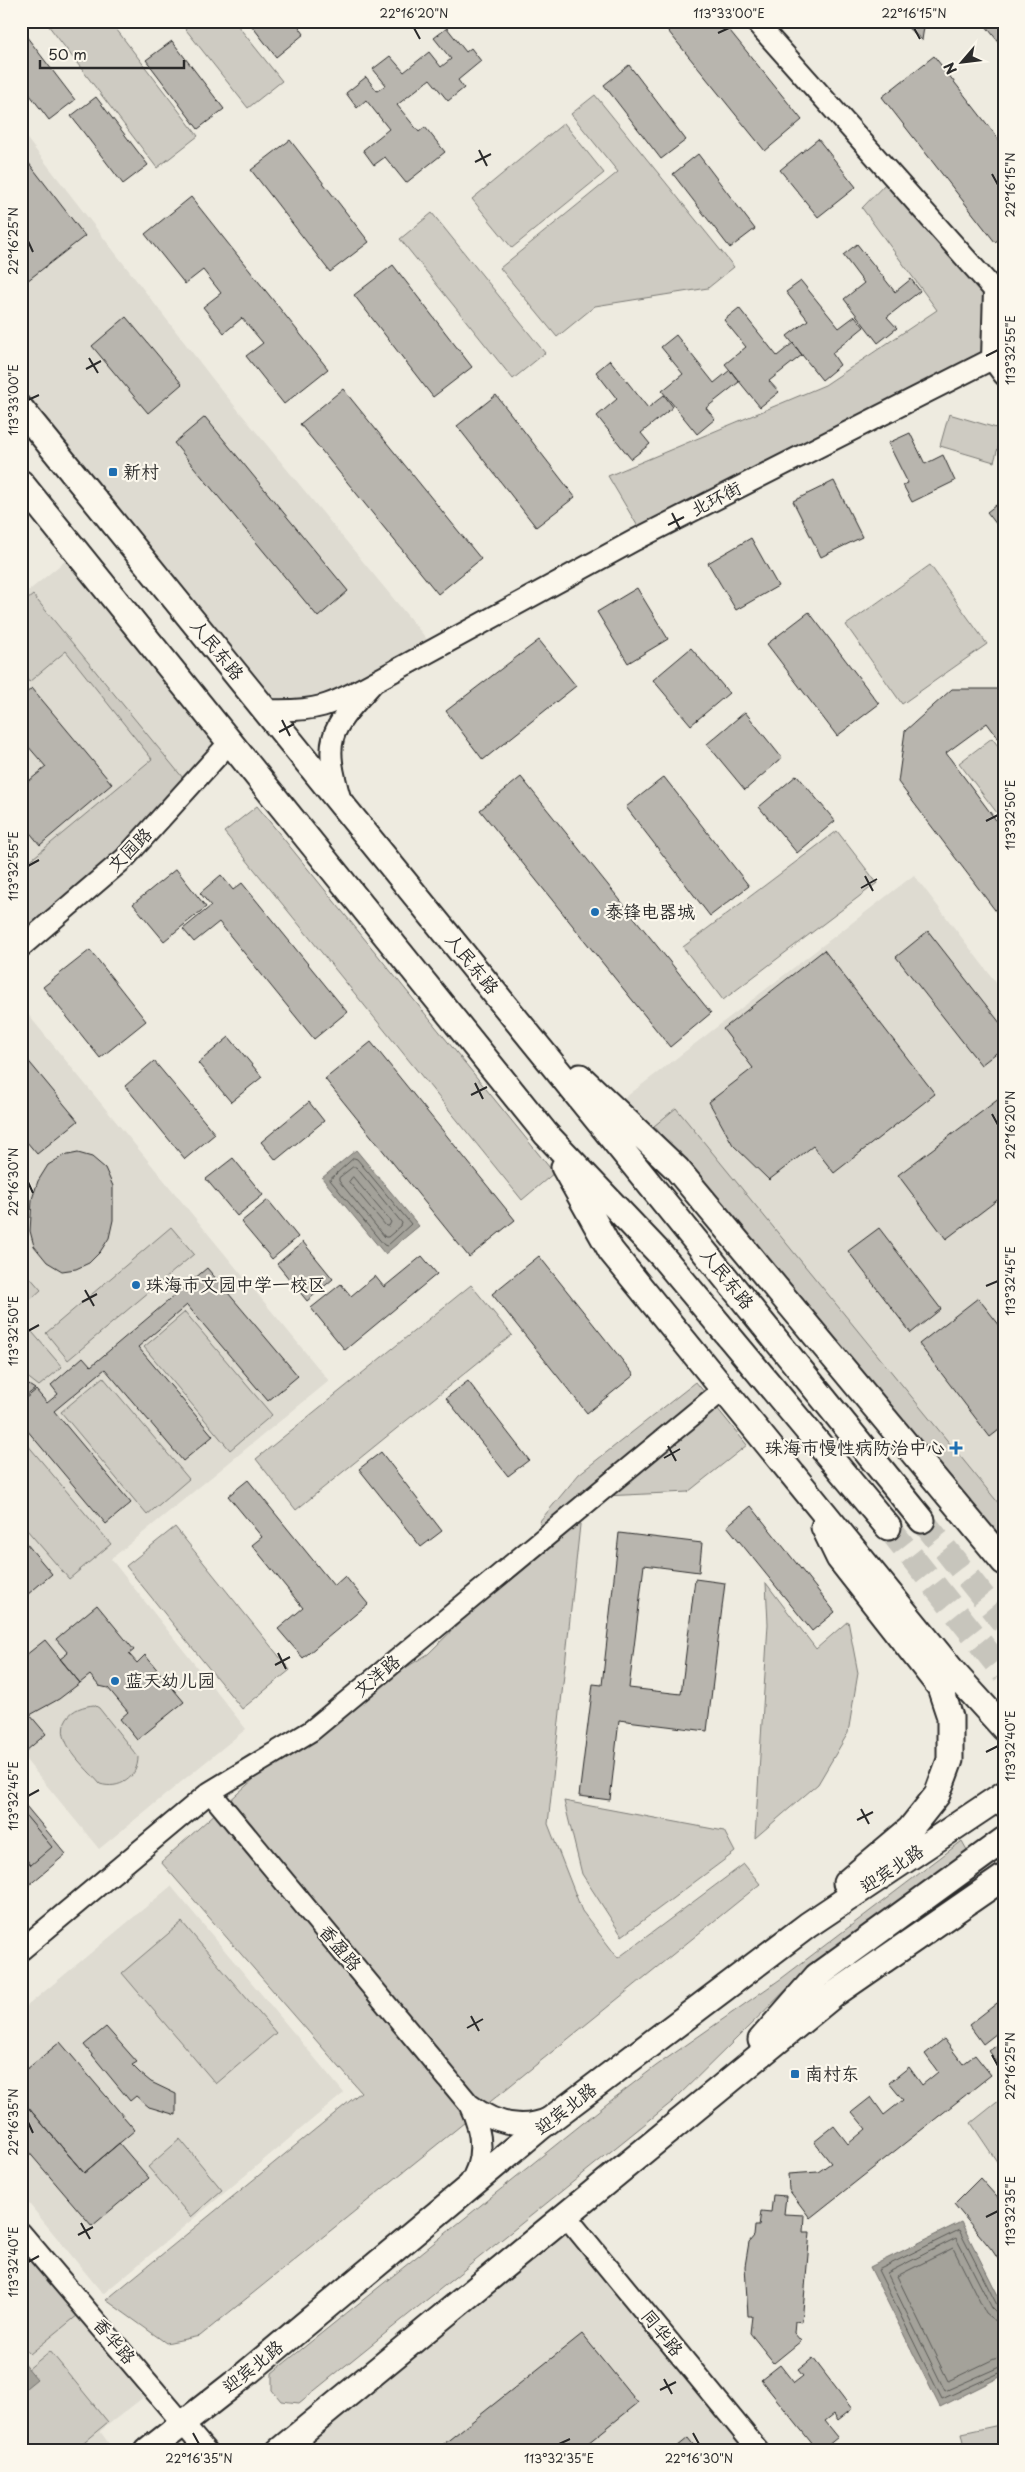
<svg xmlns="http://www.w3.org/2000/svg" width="1025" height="2472" font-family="'Playpen Sans','LXGW WenKai TC',sans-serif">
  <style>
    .built { fill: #dedbd1 }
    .green { fill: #cecbc2; stroke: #7c7b76 }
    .water { fill: #a4a29a; stroke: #74726e }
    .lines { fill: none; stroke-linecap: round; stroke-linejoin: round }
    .shore { stroke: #5b5b57; stroke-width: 1 }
    .building { fill: #b8b5ae; stroke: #2b2b2b }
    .major-tunnel { stroke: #c7c5bc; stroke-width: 25; stroke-dasharray: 25 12; stroke-linecap: butt }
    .minor-casing { stroke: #2b2b2b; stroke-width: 24 }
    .major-casing { stroke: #2b2b2b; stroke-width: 29 }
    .minor { stroke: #fbf7ec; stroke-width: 20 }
    .major { stroke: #fbf7ec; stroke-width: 25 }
    .ticks { fill: none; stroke: #2b2b2b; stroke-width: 2 }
    .poi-dot { fill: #1f6fb2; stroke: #fbf7ec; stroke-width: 2 }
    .labels { text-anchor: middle; stroke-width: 4.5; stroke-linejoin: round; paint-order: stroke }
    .poi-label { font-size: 18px; fill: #2b2b2b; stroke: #fbf7ec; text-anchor: start }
    .street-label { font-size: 18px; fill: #2b2b2b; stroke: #fbf7ec }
    .neatline { fill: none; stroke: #2b2b2b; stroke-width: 2 }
    .ticks-label { font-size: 12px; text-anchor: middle; fill: #2b2b2b }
  </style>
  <rect width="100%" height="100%" fill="#eeebe0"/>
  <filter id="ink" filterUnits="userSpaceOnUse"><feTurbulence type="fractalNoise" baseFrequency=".02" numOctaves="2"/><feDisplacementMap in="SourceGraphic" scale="10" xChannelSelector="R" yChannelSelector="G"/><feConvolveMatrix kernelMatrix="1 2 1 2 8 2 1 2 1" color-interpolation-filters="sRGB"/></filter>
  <g filter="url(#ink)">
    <path class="built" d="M21 131 215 382 435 649 322 705 267 710 21 409Z
      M76 552 228 743 21 946V597Z
      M914 875 1004 993V1269L1001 1272 1004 1276V1551L613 1107Z
      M21 1006 329 1381 111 1559 246 1729 99 1849 21 1754Z
      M171 1886 344 2093 103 2294 21 2194V2011Z
      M565 2216 758 2451H278Z
      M21 2233 154 2389 100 2431 114 2451H21Z"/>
    <path class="green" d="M45 21H110L198 136 157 168Z
      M179 21H234L282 81 248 108Z
      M595 95 734 267 708 288 595 306 557 337 500 268 618 172 571 114Z
      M564 123 604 173 512 248 472 199Z
      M889 180 986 296 984 354 640 530 608 476 825 385 937 310 862 208Z
      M432 213 545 353 513 379 400 239Z
      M949 414 1003 430 994 462 940 446Z
      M930 565 987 644 902 704 846 625Z
      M33 595 183 778 117 853 21 935V868L152 759 66 651 29 682 21 671V605Z
      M992 738 1004 754V822L959 763Z
      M257 806 554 1173 522 1200 224 832Z
      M837 831 877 883 723 1000 683 947Z
      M676 1108 1004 1510V1541L654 1126Z
      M171 1227 194 1254 68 1360 46 1333Z
      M21 1267 41 1290 23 1306 21 1304Z
      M471 1285 512 1335 296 1510 256 1459Z
      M185 1312 272 1415 230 1450 144 1347Z
      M21 1319 62 1367 39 1386 21 1372Z
      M103 1377 189 1479 147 1515 61 1412Z
      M696 1382 747 1445 688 1492 583 1497 548 1824 582 1911 618 1958 744 1864 760 1884 200 2336 166 2343 106 2300 361 2092 161 1862 275 1760 384 1681 428 1654 549 1535 539 1522 579 1474Z
      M21 1437 111 1544 69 1579 21 1523Z
      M175 1527 290 1670 242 1709 126 1566Z
      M766 1583 816 1649 848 1621 858 1673 848 1733 818 1784 755 1838 768 1624Z
      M94 1705 99 1708 138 1757C138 1778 119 1790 100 1784 87 1768 52 1741 67 1718 73 1709 84 1706 94 1705Z
      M564 1801 724 1831 735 1852 622 1936 582 1874Z
      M962 1841 967 1850 801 1975 672 2102 299 2403 281 2401 272 2390V2373L613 2099 656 2066 782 1978Z
      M182 1922 276 2033 216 2084 122 1973Z
      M1001 2099 1004 2103V2172L971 2123Z
      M180 2139 222 2190 191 2217 148 2167Z
      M21 2249 78 2315 30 2354 21 2344Z
      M50 2351 108 2422 73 2451H21V2375Z
      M1004 2424V2451H966L962 2433Z"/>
    <path class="water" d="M356 1150 419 1226 385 1254 322 1178Z
      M961 2222 1004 2307V2375L940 2407 870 2267Z
      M21 2360 37 2379 21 2392Z"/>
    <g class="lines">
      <path class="shore" d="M354 1158 357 1159 411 1224 387 1246 384 1245 330 1180Z
        M353 1167H356L402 1223 401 1226 388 1237H385L339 1181V1178Z
        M353 1177 391 1222 389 1226H386L349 1182Z
        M1004 2308 997 2305 959 2230 878 2270 942 2399 1004 2371
        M1004 2315 997 2313 992 2308 956 2238 887 2273 945 2391 1004 2365
        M1004 2322 994 2320 986 2314 953 2248 897 2276 948 2381 994 2359 1004 2357"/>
    </g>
    <path class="building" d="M131 21H142L135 27Z
      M248 21H295L304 34 276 57Z
      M660 21H722L802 120 765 151Z
      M900 21H925L922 40Z
      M982 21H1004V49Z
      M447 28 466 52 471 48 481 61 458 80 464 88 448 101 430 79 397 105 419 132 425 127 445 152 406 183 385 157 374 165 363 150 389 129 366 100 357 108 346 93 366 77 377 91 386 85 373 69 390 56 404 72 429 52 441 67 451 59 434 38Z
      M23 32 75 100 49 120 21 83Z
      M172 41 224 109 198 129 146 60Z
      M934 56 1004 146V236L995 242 882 97Z
      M629 65 686 140 661 159 604 85Z
      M96 97 148 165 123 184 71 116Z
      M818 139 856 187 818 217 780 170Z
      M290 140 369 242 330 272 251 170Z
      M21 153 85 236 27 281 21 274Z
      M698 154 755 229 730 248 673 174Z
      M191 197 328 369 284 404 246 356 263 343 242 318 224 333 203 307 221 293 203 270 185 284 145 234Z
      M857 244 895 292 911 279 920 291 887 317 897 328 878 343 844 299 864 283 843 255Z
      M393 265 472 367 433 397 354 295Z
      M801 281 839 328 855 316 864 327 832 353 840 365 822 380 787 336 808 320 786 292Z
      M739 308 777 356 793 343 802 355 769 381 779 392 760 407 725 364 746 347 724 320Z
      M126 317 182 384 148 413 92 346Z
      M676 335 714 383 730 370 739 382 706 408 715 419 697 434 662 391 683 374 661 347Z
      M610 360 648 408 664 395 673 407 641 433 650 444 631 459 597 416 617 399 596 372Z
      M343 389 481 559 438 594 300 424Z
      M496 395 575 497 536 527 457 426Z
      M205 417 348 591 318 617 174 443Z
      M910 433 925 464 943 455 955 481 912 502 903 485 908 483 888 443Z
      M834 481 862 537 821 557 793 501Z
      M1004 499V534L987 512Z
      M751 538 778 586 736 610 708 563Z
      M637 588 668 639 628 663 597 612Z
      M809 612 879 704 837 736 767 644Z
      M539 640 576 686 483 760 446 711Z
      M691 648 729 693 691 725 653 680Z
      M32 688 112 784 40 845 22 823 25 784 46 767 21 738V691L24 695Z
      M952 689H1004V746L987 723 946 753 1004 831V922L898 782 905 731Z
      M745 712 782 758 745 790 707 744Z
      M797 775 835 821 797 853 759 807Z
      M521 777 711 1013 670 1047 480 810Z
      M664 777 749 886 710 916 626 807Z
      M176 869 206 907 164 941 133 904Z
      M221 875 233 890 242 883 347 1012 314 1039 219 922 194 942 183 929 211 906 200 893Z
      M928 931 1004 1028V1047L981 1065 896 957Z
      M90 950 146 1021 100 1058 43 987Z
      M824 950 935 1094 834 1173 813 1146 769 1180 733 1145 709 1102 753 1068 723 1029Z
      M229 1037 262 1077 231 1102 198 1063Z
      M371 1042 515 1220 469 1257 325 1079Z
      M21 1052 78 1121 37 1154 21 1135Z
      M154 1061 215 1134 185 1159 125 1086Z
      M1004 1095V1195L946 1239 898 1175Z
      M309 1102 324 1121 276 1160 261 1142Z
      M78 1153 92 1157 105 1168 113 1186V1220L109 1238 100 1252 89 1263 76 1269 62 1271 47 1262 34 1246 30 1231 32 1199 38 1181 48 1165 63 1156Z
      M233 1158 263 1195 237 1216 206 1179Z
      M268 1200 298 1237 272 1259 241 1222Z
      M879 1228 941 1309 911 1333 848 1251Z
      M303 1242 333 1279 307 1301 277 1264Z
      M422 1256 437 1274 345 1350 311 1308 341 1284 351 1296 375 1276 384 1287Z
      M539 1256 634 1375 587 1413 492 1294Z
      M207 1268 298 1376 268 1401 187 1305 138 1347 213 1436 183 1461 105 1369 54 1411 131 1503 106 1524 21 1423V1402L36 1390 47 1403 58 1394 51 1385 83 1357 91 1366Z
      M978 1298 1004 1331V1437L999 1430 990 1437 919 1344Z
      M21 1380 35 1389 21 1400Z
      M468 1381 529 1460 508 1476 446 1398Z
      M381 1452 442 1531 421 1547 359 1469Z
      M248 1480 334 1586 345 1576 368 1604 303 1658 278 1629 303 1608 252 1545 262 1537 228 1496Z
      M751 1506 835 1612 812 1631 727 1526Z
      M619 1533 702 1543 699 1572 644 1565 629 1688 681 1694 695 1579 725 1583 707 1731 619 1720 610 1800 579 1796 593 1684 602 1685Z
      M21 1537 52 1574 21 1600Z
      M97 1605 134 1650 129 1654 137 1663 145 1655 184 1702 137 1740 120 1719 128 1712 108 1688 99 1686 90 1675 80 1683 60 1659 68 1653 56 1639Z
      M45 1640 80 1683 59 1699 30 1715 46 1734 26 1751 21 1745V1659Z
      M21 1800 66 1854 21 1892Z
      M21 1810 52 1847 31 1865 21 1853Z
      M1001 2000 1004 2003V2034L1001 2030 983 2044 969 2025Z
      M106 2027 137 2062 132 2065 140 2073 151 2082 176 2094V2115L149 2107 136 2096 130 2101 84 2045Z
      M944 2039 963 2064 975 2055 991 2075 810 2218 789 2190 788 2174 818 2172 831 2163 814 2142 834 2126 848 2144 866 2129 852 2112 871 2097 884 2115 903 2100 889 2083 909 2067 922 2085 938 2072 925 2054Z
      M1004 2040V2071L989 2051Z
      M60 2042 135 2130 84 2173 21 2099V2074Z
      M21 2099 84 2173 119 2143 149 2178 92 2226 21 2143Z
      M980 2178 1004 2205V2268L992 2250 954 2204Z
      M773 2195 786 2196 784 2214 804 2215 803 2232H810L802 2322 795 2321 794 2333 801 2341 774 2363 750 2333 752 2316H748L745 2266 749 2242 754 2236 755 2226H759L761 2211 771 2212Z
      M582 2334 638 2403 578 2451H435Z
      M813 2358 852 2409 838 2420 834 2414 825 2421 838 2437 821 2451H818L761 2380 780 2365 794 2383 803 2376 798 2370Z
      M688 2438 698 2451H672Z
      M885 2446 890 2451H880Z"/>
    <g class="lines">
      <path class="major-tunnel" d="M922 1520 1004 1623
        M888 1527 1004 1673"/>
      <g class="minor-casing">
        <path id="minor" d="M755 21 994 290 992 359
          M374 682 635 540 992 359 1004 375
          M266 710C317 712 330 706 374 682 330 731 322 736 341 801
          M21 947 125 858 229 743
          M210 1792 469 2104
          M21 1950 210 1792 311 1731 724 1389
          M467 2187C486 2161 483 2132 469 2104 494 2123 522 2131 551 2117
          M565 2215 759 2451
          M21 2233 206 2451"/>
      </g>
      <g class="major-casing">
        <path id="major" d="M21 409 922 1520
          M21 483 546 1134 662 1256 888 1527
          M580 1077 677 1169 1004 1562
          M564 1167 611 1251 954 1673 1004 1728
          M824 1527 839 1558 940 1687 950 1717V1760L937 1795 910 1829 846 1883
          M761 2040 817 1976 1004 1840
          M148 2451 236 2382 542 2126 808 1925 1004 1794
          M279 2451 836 1993 1004 1877"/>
      </g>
      <use href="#minor" class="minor"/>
      <use href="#major" class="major"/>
    </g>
  </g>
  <path class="ticks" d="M414 28 420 39M914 28 920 39M718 33 729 28M479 150 487 166M475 162 491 154M992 174 998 185M28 241 33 252M986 356 998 350M89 358 98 373M86 369 101 361M28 400 39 395M672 513 680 529M668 525 684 517M282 720 290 736M279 732 294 724M986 821 998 815M28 866 39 860M865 876 873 891M861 888 877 879M475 1083 483 1099M471 1095 487 1087M992 1114 998 1125M28 1182 33 1193M986 1286 998 1281M85 1290 94 1306M82 1302 97 1294M28 1331 39 1325M668 1446 676 1461M664 1458 680 1449M278 1653 286 1669M275 1665 290 1657M986 1752 998 1746M28 1796 39 1790M861 1809 869 1824M857 1820 873 1812M471 2016 479 2031M467 2028 483 2019M992 2055 998 2066M28 2122 33 2133M986 2217 998 2211M81 2223 90 2239M78 2235 93 2227M28 2262 39 2256M664 2379 672 2394M660 2390 676 2382M193 2433 199 2444M693 2433 699 2444M559 2444 570 2439"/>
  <g class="poi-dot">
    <rect x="108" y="467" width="10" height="10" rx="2.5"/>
    <circle cx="595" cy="912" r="5"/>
    <circle cx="136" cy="1285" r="5"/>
    <path d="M953.5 1440.5h5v5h5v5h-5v5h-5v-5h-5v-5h5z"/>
    <circle cx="115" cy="1681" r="5"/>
    <rect x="790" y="2069" width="10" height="10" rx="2.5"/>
  </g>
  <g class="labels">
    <g class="poi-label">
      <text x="123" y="478">新村</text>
      <text x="605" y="918">泰锋电器城</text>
      <text x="146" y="1291">珠海市文园中学一校区</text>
      <text x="945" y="1454" text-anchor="end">珠海市慢性病防治中心</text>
      <text x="125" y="1687">蓝天幼儿园</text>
      <text x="805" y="2080">南村东</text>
    </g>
    <g class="street-label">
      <text transform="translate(716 499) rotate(-27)" y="6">北环街</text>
      <text transform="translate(217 650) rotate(51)" y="6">人民东路</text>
      <text transform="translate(130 850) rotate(-45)" y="6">文园路</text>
      <text transform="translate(472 964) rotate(51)" y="6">人民东路</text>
      <text transform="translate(727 1279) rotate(51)" y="6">人民东路</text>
      <text transform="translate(377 1676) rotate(-40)" y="6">文洋路</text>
      <text transform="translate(892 1869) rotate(-34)" y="6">迎宾北路</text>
      <text transform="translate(340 1948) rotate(50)" y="6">香盈路</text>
      <text transform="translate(566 2109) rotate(-38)" y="6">迎宾北路</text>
      <text transform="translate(662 2333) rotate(51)" y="6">同华路</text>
      <text transform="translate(114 2341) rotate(50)" y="6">香华路</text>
      <text transform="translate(253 2367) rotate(-39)" y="6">迎宾北路</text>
    </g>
  </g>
  <rect width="1025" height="2472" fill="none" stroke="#fbf7ec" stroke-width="55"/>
  <g transform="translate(962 62) rotate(242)" stroke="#fbf7ec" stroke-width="4" paint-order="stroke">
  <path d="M0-4L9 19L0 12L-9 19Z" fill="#2b2b2b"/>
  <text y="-8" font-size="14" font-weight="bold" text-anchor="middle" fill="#2b2b2b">N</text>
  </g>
  <path d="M40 60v8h144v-8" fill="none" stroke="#2b2b2b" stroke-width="2.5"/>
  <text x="48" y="60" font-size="15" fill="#2b2b2b" stroke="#fbf7ec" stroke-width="4" paint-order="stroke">50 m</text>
  <rect x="28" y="28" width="970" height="2416" class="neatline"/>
  <g class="ticks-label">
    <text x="414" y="18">22°16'20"N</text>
    <text x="729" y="18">113°33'00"E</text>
    <text x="914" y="18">22°16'15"N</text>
    <text transform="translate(1011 185) rotate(-90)" y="4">22°16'15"N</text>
    <text transform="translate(14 241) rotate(-90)" y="4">22°16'25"N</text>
    <text transform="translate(1011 350) rotate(-90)" y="4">113°32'55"E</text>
    <text transform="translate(14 400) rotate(-90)" y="4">113°33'00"E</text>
    <text transform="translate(1011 815) rotate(-90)" y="4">113°32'50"E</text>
    <text transform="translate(14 866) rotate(-90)" y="4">113°32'55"E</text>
    <text transform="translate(1011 1125) rotate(-90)" y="4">22°16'20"N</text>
    <text transform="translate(14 1182) rotate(-90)" y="4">22°16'30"N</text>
    <text transform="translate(1011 1281) rotate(-90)" y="4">113°32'45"E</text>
    <text transform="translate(14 1331) rotate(-90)" y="4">113°32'50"E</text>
    <text transform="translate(1011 1746) rotate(-90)" y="4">113°32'40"E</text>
    <text transform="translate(14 1796) rotate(-90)" y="4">113°32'45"E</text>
    <text transform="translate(1011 2066) rotate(-90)" y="4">22°16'25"N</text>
    <text transform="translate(14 2122) rotate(-90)" y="4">22°16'35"N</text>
    <text transform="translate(1011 2211) rotate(-90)" y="4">113°32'35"E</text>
    <text transform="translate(14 2262) rotate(-90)" y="4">113°32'40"E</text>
    <text x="199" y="2463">22°16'35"N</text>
    <text x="559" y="2463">113°32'35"E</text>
    <text x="699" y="2463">22°16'30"N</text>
  </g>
</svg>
